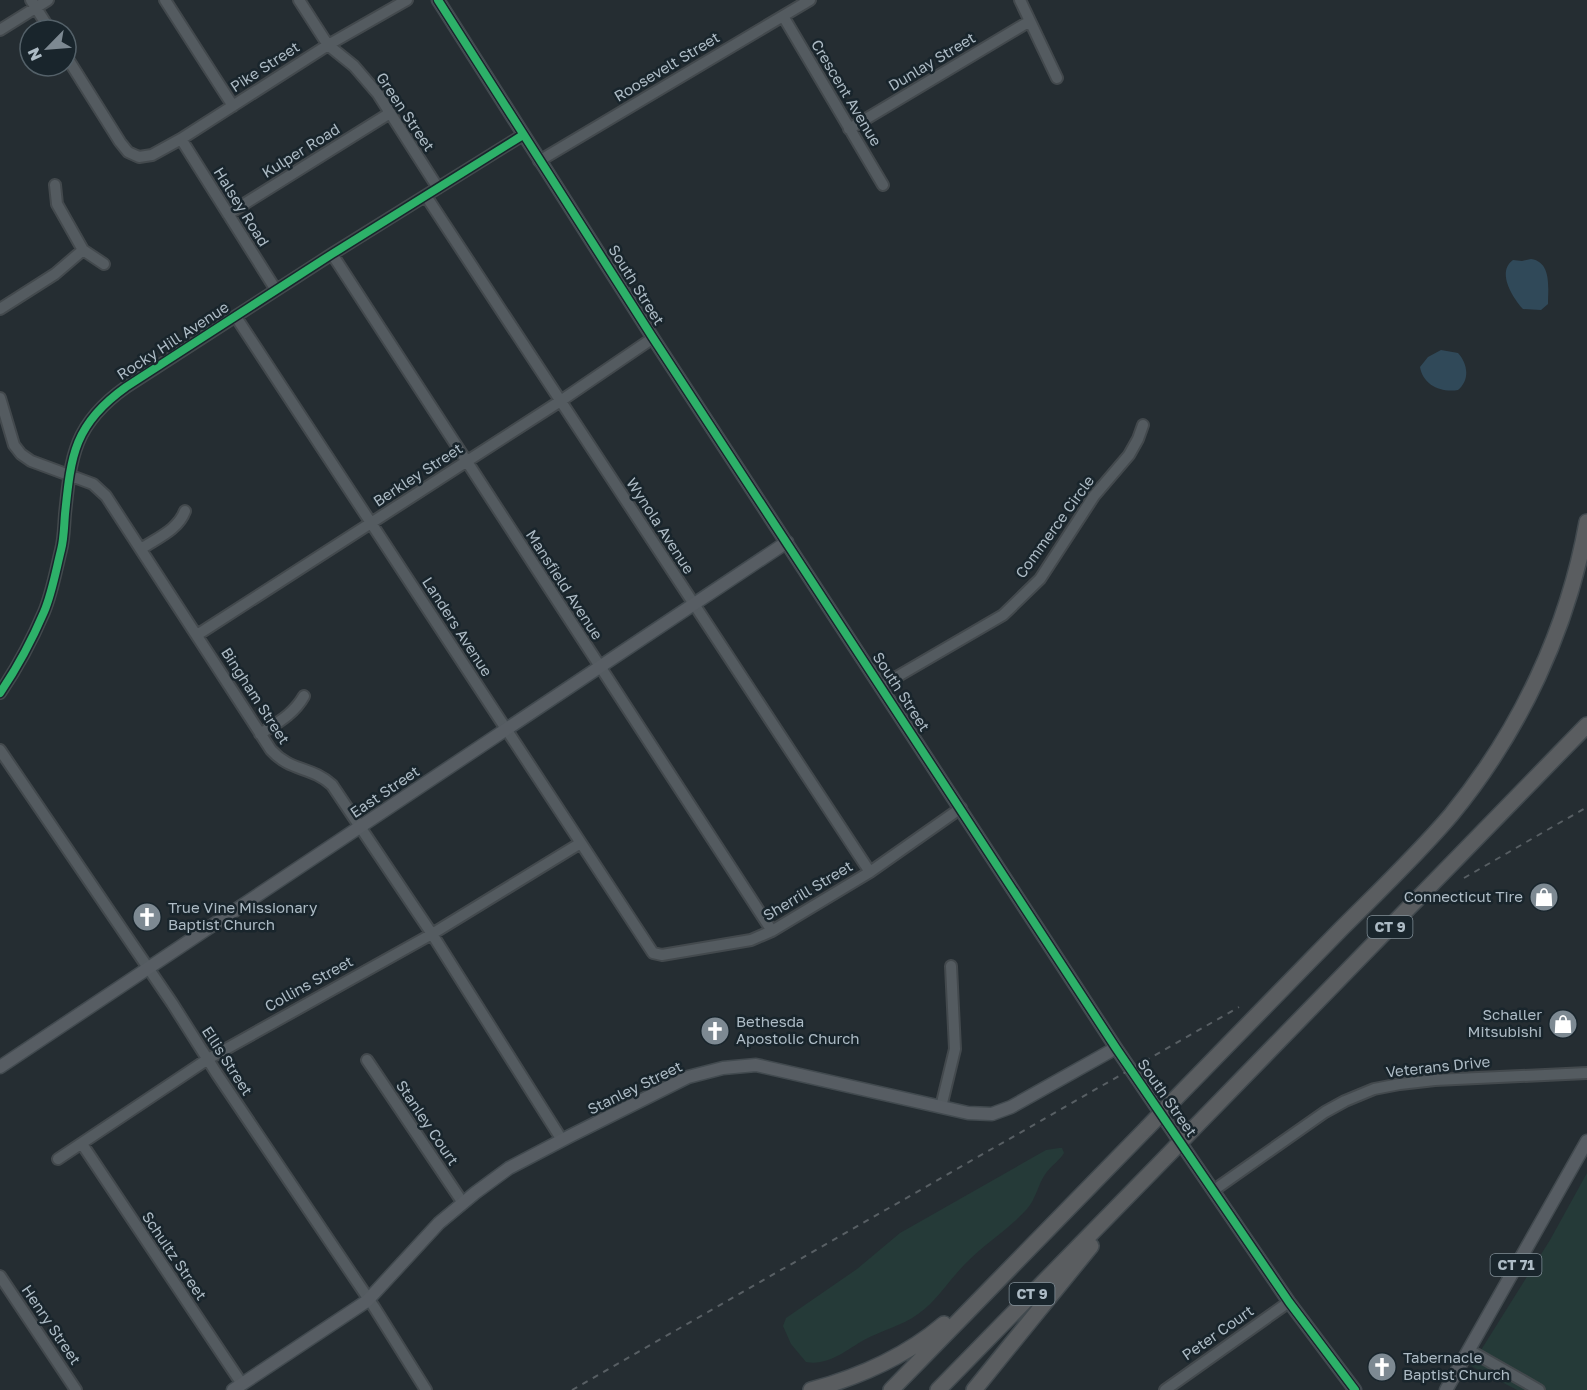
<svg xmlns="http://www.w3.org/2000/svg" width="1587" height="1390" font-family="'Golos Text',sans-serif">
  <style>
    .green { fill: #253a38 }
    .water { fill: #304959 }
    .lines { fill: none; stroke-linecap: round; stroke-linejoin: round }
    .minor-casing { stroke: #43494d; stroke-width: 14 }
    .major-casing { stroke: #424a4f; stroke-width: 15 }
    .highway-casing { stroke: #41494e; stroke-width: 18 }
    .minor { stroke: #545b60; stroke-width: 10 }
    .major { stroke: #575d63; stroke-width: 12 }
    .highway { stroke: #5a5d60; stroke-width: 15 }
    .rail { stroke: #585f64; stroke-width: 2; stroke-dasharray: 6 6; stroke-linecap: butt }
    .highway-bridge-casing { stroke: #41494e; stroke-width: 18; stroke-linecap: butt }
    .highway-bridge { stroke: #5a5d60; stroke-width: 15 }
    .cycleway-casing { stroke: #19252c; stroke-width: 11 }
    .cycleway { stroke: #2db169; stroke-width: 8 }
    .labels { text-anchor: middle; stroke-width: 5; stroke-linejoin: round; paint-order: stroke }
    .shield { fill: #19252c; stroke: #818e97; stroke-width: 1.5 }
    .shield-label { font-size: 14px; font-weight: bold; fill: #adbbc5 }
    .street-label { font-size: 15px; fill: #adbbc5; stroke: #19252c }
    .poi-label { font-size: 15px; fill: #adbbc5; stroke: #19252c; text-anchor: start }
  </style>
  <rect width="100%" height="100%" fill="#252d32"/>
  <path class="green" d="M1059 1148H1062L1064 1153C1060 1160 1052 1165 1046 1173 1038 1184 1036 1199 1027 1209 1009 1229 984 1244 965 1264 949 1280 937 1301 918 1314 902 1326 882 1330 864 1340 846 1350 829 1366 806 1362L791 1344 783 1326 786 1318 857 1269 900 1233 1046 1150Z
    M1587 1173V1390H1517L1471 1366 1550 1240Z"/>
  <path class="water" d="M1531 259C1552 262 1548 288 1548 304L1541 310 1523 309C1513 298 1496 272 1513 260L1522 261Z
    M1441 350 1458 353C1468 364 1470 380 1458 390 1441 393 1423 385 1420 367L1428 357Z"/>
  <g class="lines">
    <g class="minor-casing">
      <path id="minor" d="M31 0 50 30
        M165 0 233 106
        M299 0 328 45 354 66 378 94 438 188
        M1020 0 1057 78
        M783 16 883 185
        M0 30 48 0
        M66 56 120 142 128 152 139 157 152 155 181 139 328 45 407 0
        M849 129 1030 21
        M181 139 276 290
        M539 161 810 0
        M55 185 57 204 83 250 104 264
        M426 196C575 420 721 647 870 872
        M228 214 390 113
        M332 254 772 931
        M0 309 55 274 83 250
        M236 317 653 953 662 955 751 940 772 931 870 872 961 808
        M0 398 14 445 21 454 31 461 93 484 106 496 271 750C291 772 311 766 332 785L432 934 562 1140
        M141 549C157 538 178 530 185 511
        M197 635 562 400 653 338
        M881 686 1003 615 1040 579 1094 496 1129 455 1138 439 1143 425
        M0 693C17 668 32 640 44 612 52 593 56 570 61 550 64 539 64 526 65 514 71 455 74 424 126 387L332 254 523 135
        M260 734C277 723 294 714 304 696
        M0 750 172 1003 217 1074 374 1307 426 1390
        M367 1060 463 1203
        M941 1107 955 1049 951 966
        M82 1144 242 1384
        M58 1159 208 1059 432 934 579 844
        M1214 1190 1325 1112 1345 1101 1374 1089 1400 1084 1435 1080 1587 1073
        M0 1276 76 1390
        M1469 1350 1539 1390
        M1165 1390 1289 1302"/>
    </g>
    <g class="major-casing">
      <path id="major" d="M438 0 653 338 1116 1048 1289 1302 1355 1390
        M0 1067 787 542
        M233 1390 367 1301 439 1223 475 1193 509 1168 570 1136 688 1077 723 1068 756 1065 968 1113 992 1114 1011 1107 1116 1048
        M1446 1390 1587 1141"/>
    </g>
    <g class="highway-casing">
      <path id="highway" d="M1173 1101C1229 1044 1285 987 1341 929 1378 892 1417 855 1451 815 1520 731 1568 629 1587 522
        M1193 1129 1587 725
        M811 1390C859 1377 905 1357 944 1324
        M891 1390 1147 1128
        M938 1390 1167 1156
        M974 1390 1091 1246"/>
    </g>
    <use href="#minor" class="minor"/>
    <use href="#major" class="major"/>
    <use href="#highway" class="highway"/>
    <path class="rail" d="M1464 878 1587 807
      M572 1390 1239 1007"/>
    <g class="highway-bridge-casing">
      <path id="highway-bridge" d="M1147 1128 1173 1101
        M1167 1156 1193 1129"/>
    </g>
    <use href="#highway-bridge" class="highway-bridge"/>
    <g class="cycleway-casing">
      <path id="cycleway" d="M438 0 653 338 1116 1048 1289 1302 1355 1390
        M0 693C17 668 32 640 44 612 52 593 56 570 61 550 64 539 64 526 65 514 71 455 74 424 126 387L332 254 523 135"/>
    </g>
    <use href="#cycleway" class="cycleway"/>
  </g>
  <defs>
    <g id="shop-disc" transform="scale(1.5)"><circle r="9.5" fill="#7d8992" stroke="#19252c"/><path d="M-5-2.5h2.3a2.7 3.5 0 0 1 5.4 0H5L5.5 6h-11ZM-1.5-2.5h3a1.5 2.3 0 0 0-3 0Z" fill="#fff"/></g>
    <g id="church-disc" transform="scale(1.5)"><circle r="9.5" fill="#7d8992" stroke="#19252c"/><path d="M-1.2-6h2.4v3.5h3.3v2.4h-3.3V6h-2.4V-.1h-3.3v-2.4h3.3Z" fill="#fff"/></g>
  </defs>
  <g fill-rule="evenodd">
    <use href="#shop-disc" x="1544" y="897"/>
    <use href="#church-disc" x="147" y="917"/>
    <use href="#shop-disc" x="1563" y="1024"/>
    <use href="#church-disc" x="715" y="1031"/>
    <use href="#church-disc" x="1382" y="1367"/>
  </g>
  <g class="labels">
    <g class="shield">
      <rect x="1367.5" y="916" width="45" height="22" rx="4.5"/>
      <rect x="1490.5" y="1254" width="51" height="22" rx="4.5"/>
      <rect x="1009.5" y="1283" width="45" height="22" rx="4.5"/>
    </g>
    <g class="shield-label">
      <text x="1390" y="932">CT 9</text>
      <text x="1516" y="1270">CT 71</text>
      <text x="1032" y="1299">CT 9</text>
    </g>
    <g class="street-label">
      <text transform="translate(932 62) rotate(-31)" y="5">Dunlay Street</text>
      <text transform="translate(265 67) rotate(-33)" y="5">Pike Street</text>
      <text transform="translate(667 67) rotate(-31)" y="5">Roosevelt Street</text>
      <text transform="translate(846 93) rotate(59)" y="5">Crescent Avenue</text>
      <text transform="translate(405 112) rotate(56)" y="5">Green Street</text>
      <text transform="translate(301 151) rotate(-32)" y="5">Kulper Road</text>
      <text transform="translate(241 207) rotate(58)" y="5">Halsey Road</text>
      <text transform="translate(636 285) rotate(58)" y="5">South Street</text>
      <text transform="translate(173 341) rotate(-33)" y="5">Rocky Hill Avenue</text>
      <text transform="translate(418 475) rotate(-33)" y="5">Berkley Street</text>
      <text transform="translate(660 526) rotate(57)" y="5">Wynola Avenue</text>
      <text transform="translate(1055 527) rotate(-54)" y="5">Commerce Circle</text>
      <text transform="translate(564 585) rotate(57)" y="5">Mansfield Avenue</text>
      <text transform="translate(457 627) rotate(57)" y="5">Landers Avenue</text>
      <text transform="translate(901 692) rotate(57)" y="5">South Street</text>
      <text transform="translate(255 696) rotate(57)" y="5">Bingham Street</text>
      <text transform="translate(385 792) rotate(-34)" y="5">East Street</text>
      <text transform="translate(808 891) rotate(-31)" y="5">Sherrill Street</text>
      <text transform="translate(309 984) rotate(-29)" y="5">Collins Street</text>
      <text transform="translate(227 1061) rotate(57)" y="5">Ellis Street</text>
      <text transform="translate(1438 1067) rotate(-6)" y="5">Veterans Drive</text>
      <text transform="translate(635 1088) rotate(-26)" y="5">Stanley Street</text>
      <text transform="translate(1167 1098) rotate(55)" y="5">South Street</text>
      <text transform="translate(427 1123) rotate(56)" y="5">Stanley Court</text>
      <text transform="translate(174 1256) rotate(56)" y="5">Schultz Street</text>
      <text transform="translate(51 1325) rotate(56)" y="5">Henry Street</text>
      <text transform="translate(1218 1333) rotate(-35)" y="5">Peter Court</text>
    </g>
    <g class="poi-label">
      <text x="1523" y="902" text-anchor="end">Connecticut Tire</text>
      <text x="168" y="913">True Vine Missionary<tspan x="168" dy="17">Baptist Church</tspan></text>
      <text x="1542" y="1020" text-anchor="end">Schaller<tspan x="1542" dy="17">Mitsubishi</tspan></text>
      <text x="736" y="1027">Bethesda<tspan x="736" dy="17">Apostolic Church</tspan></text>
      <text x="1403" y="1363">Tabernacle<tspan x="1403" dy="17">Baptist Church</tspan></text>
    </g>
  </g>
  <g transform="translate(48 48) rotate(245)"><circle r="28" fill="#19252c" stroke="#546169" stroke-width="1.5"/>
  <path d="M0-4.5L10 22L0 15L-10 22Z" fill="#7d8992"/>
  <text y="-9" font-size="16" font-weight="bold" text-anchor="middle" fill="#adbbc5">N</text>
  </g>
</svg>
